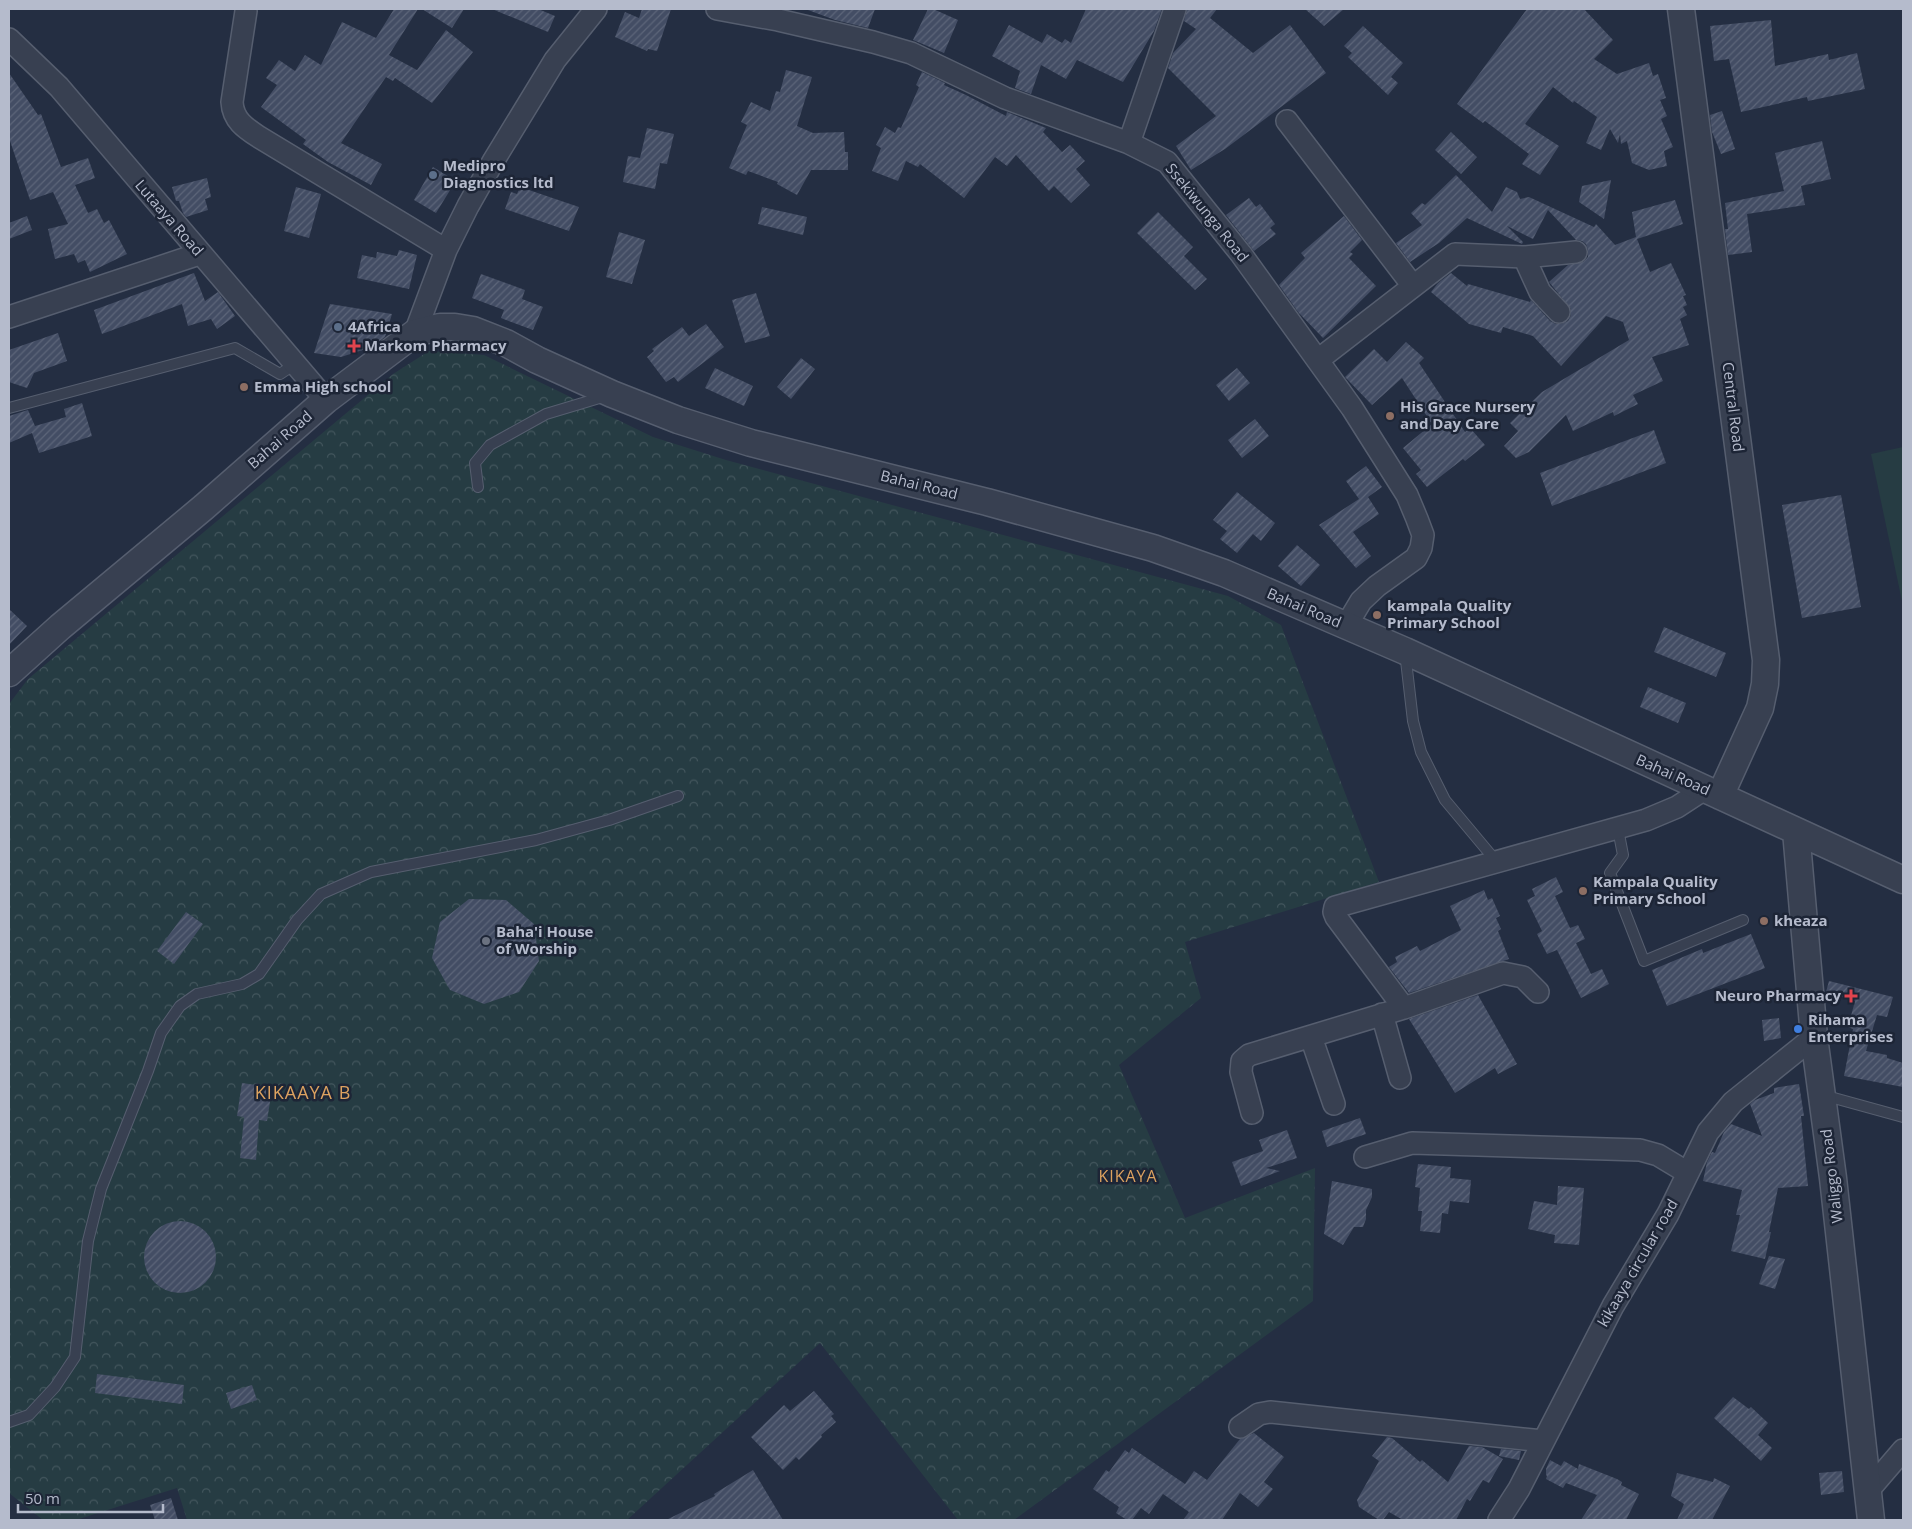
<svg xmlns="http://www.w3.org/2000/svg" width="1912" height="1529" font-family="'Open Sans',sans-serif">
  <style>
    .park { fill: url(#park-crowns) }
    .garden { fill: #263c43 }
    .building { fill: url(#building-hatch) }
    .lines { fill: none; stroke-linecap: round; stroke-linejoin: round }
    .service-casing { stroke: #565e6f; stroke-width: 12 }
    .minor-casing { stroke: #565e6f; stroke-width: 24 }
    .tertiary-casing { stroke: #565e6f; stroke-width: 29 }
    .service { stroke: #384051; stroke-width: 10 }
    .minor { stroke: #384051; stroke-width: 21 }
    .tertiary { stroke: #384051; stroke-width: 26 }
    .service-dot { fill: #5c6f8a; stroke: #1d2536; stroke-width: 2 }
    .health-dot { fill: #e0444e; stroke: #1d2536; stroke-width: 2 }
    .education-dot { fill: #8d6e63; stroke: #1d2536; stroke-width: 2 }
    .worship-dot { fill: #6b7280; stroke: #1d2536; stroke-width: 2 }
    .shop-dot { fill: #3f7fe0; stroke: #1d2536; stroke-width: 2 }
    .labels { text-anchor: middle; stroke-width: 5; stroke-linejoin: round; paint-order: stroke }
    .poi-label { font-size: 15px; font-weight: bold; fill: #b5bbcc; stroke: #1d2536; text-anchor: start }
    .street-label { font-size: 15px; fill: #b5bbcc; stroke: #1d2536 }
    .neighbourhood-label { font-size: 16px; letter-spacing: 1px; fill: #dca260; stroke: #1d2536 }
    .quarter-label { font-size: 18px; letter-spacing: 1px; fill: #dca260; stroke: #1d2536 }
  </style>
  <defs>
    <pattern id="park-crowns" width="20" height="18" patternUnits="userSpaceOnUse" patternTransform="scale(1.25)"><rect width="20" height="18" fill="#263c43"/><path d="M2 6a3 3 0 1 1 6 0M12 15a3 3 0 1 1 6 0" fill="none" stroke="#43565d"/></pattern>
    <pattern id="building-hatch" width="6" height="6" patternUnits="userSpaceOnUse" patternTransform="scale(1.25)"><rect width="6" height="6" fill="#434d64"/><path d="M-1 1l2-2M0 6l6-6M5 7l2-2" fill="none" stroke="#5c6579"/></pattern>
  </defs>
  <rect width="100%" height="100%" fill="#242e42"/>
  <path class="park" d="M429 351 484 355 653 437 726 460 1228 596 1281 625 1379 882 1185 942 1201 998 1119 1065 1185 1218 1315 1168 1313 1301 1014 1520H958L820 1343 627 1520H187L177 1488 76 1520H43L9 1493V704L28 679 393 374Z"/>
  <path class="garden" d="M1903 447V606L1871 454Z"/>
  <path class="building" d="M394 9H418L389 55 417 70 446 30 473 52 432 103 395 78 393 81 386 77 341 143 382 164 371 185 328 162 303 144 306 140 261 107 277 85 266 78 279 60 295 71 305 55 321 65 342 22 376 38Z
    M422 9H464L452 28Z
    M492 9H538L555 16 548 32Z
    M642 9H671L657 51 648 49 647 51 615 37 625 12 639 18Z
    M808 9H875L868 28 835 20 808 10Z
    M928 9H933L958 20 944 53 913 40Z
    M1086 9H1162L1154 31 1123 82 1077 60 1066 79 1041 65 1031 94 1015 88 1020 71 992 56 1009 25 1042 43 1047 34 1062 43 1065 39 1071 43Z
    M1187 9H1217L1210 18 1253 53 1290 25 1326 73 1225 149 1191 170 1176 146 1216 116 1168 68 1173 53 1196 29 1184 21Z
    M1305 9H1344L1324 26Z
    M1527 9H1584L1613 40 1594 59 1617 74 1649 63 1653 76 1658 74 1666 98 1660 100 1667 116 1661 119 1673 147 1664 151 1667 166 1649 170 1632 163 1627 141 1621 144 1620 134 1618 143 1610 129 1601 150 1586 143 1597 117 1574 101 1573 103 1553 87 1525 124 1559 146 1540 175 1522 164 1529 154 1485 121 1483 123 1457 104Z
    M1771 20 1775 66 1828 54 1829 60 1857 53 1865 89 1808 101 1807 97 1741 112 1729 59 1714 61 1710 26Z
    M1363 26 1403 63 1391 77 1398 83 1388 95 1348 57 1352 53 1344 46Z
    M786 70 812 77 797 126 813 133 844 132 845 152H848V170H811L797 195 777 184 778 182 748 171 746 175 729 168 747 125 741 122 751 102 770 111 776 91 780 92Z
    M922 72 945 83 944 85 966 95 1006 116 1007 112 1046 128 1043 132 1062 152 1070 145 1085 161 1076 169 1090 185 1071 203 1054 186 1049 191 1016 155 1007 166 995 157 964 198 920 164 918 167 906 161 898 181 872 171 881 148 876 145 885 127 895 133 898 127 901 128 919 87 916 85Z
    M9 73 38 115 41 114 61 167 88 158 95 178 75 185 88 213 97 209 104 223 109 220 127 254 90 272 85 260 78 263 74 254 55 259 48 229 68 224 53 192 30 200 9 138Z
    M1722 111 1735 149 1721 154 1712 132 1710 115Z
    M647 128 674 134 667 164 660 163 655 189 623 182 628 156 640 158Z
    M1451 132 1477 157 1461 174 1435 150Z
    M1822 141 1831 179 1801 186 1805 205 1747 214 1752 252 1728 255 1725 229H1728L1725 203 1784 191 1775 153Z
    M433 167 451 178 447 185 452 187 436 213 414 200Z
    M1456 175 1492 212 1506 187 1517 192 1520 199 1529 197 1594 227 1596 224 1615 245 1636 237 1632 212 1675 200 1683 224 1637 239 1650 272 1671 263 1686 295 1683 296 1687 305 1683 307 1687 315 1680 319 1689 345 1652 357 1663 381 1633 395 1638 404 1614 416 1613 412 1573 431 1566 415 1529 452 1516 458 1504 446 1518 431 1510 423 1542 392 1629 340 1623 322 1606 316 1561 366 1533 336 1503 327 1501 333 1469 324 1431 292 1438 283 1451 273 1467 286 1468 284 1530 302 1531 300 1550 321 1556 324H1561L1568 321 1571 315V309L1549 282 1568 265 1583 262 1588 257V250L1586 244 1582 241 1576 240 1548 210 1533 239 1507 226 1523 242 1522 244 1467 218 1439 243 1410 262 1396 243 1422 225 1411 213 1422 203 1425 205Z
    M207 178 211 197 205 199 208 210 186 217 183 213 179 201H176L172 187Z
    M1611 180 1604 219 1579 202 1582 186Z
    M296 187 321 194 309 238 284 231Z
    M520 187 579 207 569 231 505 209 511 192 517 194Z
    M1249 198 1256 207 1260 204 1275 224 1270 228 1276 234 1254 251 1226 215Z
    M762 207 807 217 803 235 758 224Z
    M1158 212 1193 247 1184 256 1207 279 1195 290 1137 233Z
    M27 216 32 230 9 239V223Z
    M1344 216 1362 240 1350 252 1353 254 1349 258 1376 286 1323 338 1298 312 1279 285 1305 258 1301 253Z
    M619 232 645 240 632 284 606 277Z
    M399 250 417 255 409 289 357 278 362 255 376 258 377 252 397 256Z
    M194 273 205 301 218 292 235 316 217 329 211 319 188 326 182 304 102 334 94 310Z
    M481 274 525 290 522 299 543 307 533 330 501 318 504 310 472 298Z
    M756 293 770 336 745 343 732 300Z
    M330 304 392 314 385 337 372 347 341 357 314 353Z
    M706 324 724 347 678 382 674 377 666 382 647 357 654 351 652 349 682 327 689 336Z
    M58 333 67 361 34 373 27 388 9 382V350Z
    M1406 342 1424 358 1419 363 1465 432 1470 428 1485 445 1465 461 1463 459 1427 487 1416 474 1421 470 1403 448 1432 424 1402 378 1372 405 1345 377 1374 349 1387 362Z
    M801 358 815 369 791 399 777 387Z
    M715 368 753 386 744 406 705 388Z
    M1237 368 1250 383 1229 401 1216 385Z
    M82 403 92 436 39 453 32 433 9 443V416L28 410 35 426 66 417 64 409Z
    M1255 419 1269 436 1242 458 1228 440Z
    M1654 430 1666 463 1552 506 1540 473Z
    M1366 466 1382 487 1368 497 1379 514 1353 532 1371 556 1356 568 1319 525 1359 499 1346 481Z
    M1237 492 1275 523 1261 541 1253 534 1237 553 1220 539 1227 531 1213 520Z
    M1841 495 1861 607 1802 618 1782 505Z
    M1297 545 1320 565 1301 586 1278 566Z
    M9 609 27 626 9 645Z
    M1664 627 1726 653 1716 677 1654 652Z
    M1648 687 1686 703 1678 723 1640 707Z
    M1556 877 1563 892 1555 896 1570 928 1578 925 1585 939 1576 943 1591 974 1602 969 1609 984 1581 998 1557 950 1547 954 1537 934 1542 931 1527 900 1535 896 1532 889Z
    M1484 890 1488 900 1492 898 1500 916 1496 918 1501 929 1498 931 1509 959 1409 993 1389 967 1397 962 1395 957 1417 946 1420 951 1461 930 1450 906Z
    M469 899 506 900 534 924 539 961 519 992 484 1004 450 990 432 958 440 922Z
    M186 912 203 924 174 964 157 951Z
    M1751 934 1765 968 1667 1006 1652 970 1702 949 1703 953Z
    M1829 981 1893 997 1887 1017 1877 1015 1866 1051 1887 1055V1058L1903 1063V1087L1844 1076 1853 1029 1848 1027 1855 1001 1826 992Z
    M1478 995 1517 1064 1498 1074 1495 1068 1455 1093 1409 1019Z
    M1779 1018 1781 1038 1764 1041 1762 1020Z
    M242 1083 264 1086 262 1088 272 1089 267 1121 259 1120 256 1160 240 1158 244 1117 237 1116Z
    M1799 1084 1804 1116H1801L1808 1186 1778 1188 1769 1232H1771L1765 1259 1731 1251 1740 1215H1736L1742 1190 1703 1181 1707 1162 1712 1152 1715 1153 1724 1132 1731 1124 1762 1136 1750 1104 1755 1100 1774 1093V1088Z
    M1360 1118 1366 1134 1327 1147 1322 1131Z
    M1287 1130 1297 1158 1266 1168 1280 1171 1241 1186 1232 1162 1263 1151 1259 1140Z
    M1418 1164 1451 1167 1450 1178 1471 1180 1469 1203 1450 1201 1448 1214 1442 1213 1440 1233 1420 1231 1422 1211H1418L1420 1188 1415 1187Z
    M1332 1181 1372 1189V1197L1366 1210V1219L1363 1227H1354L1343 1245 1324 1234Z
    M1558 1186 1584 1188 1579 1245 1554 1243 1555 1235 1528 1229 1534 1201 1557 1205Z
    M144 1257a36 36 0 1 1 72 0a36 36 0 1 1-72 0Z
    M1769 1256 1785 1259 1775 1289 1759 1284Z
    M97 1374 184 1385 182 1404 95 1393Z
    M252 1385 257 1400 231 1409 226 1393Z
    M814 1391 834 1414 831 1416 836 1422 821 1435 822 1437 799 1460 796 1457 783 1470 751 1437 784 1405 790 1411Z
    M1733 1397 1749 1409 1751 1407 1768 1423 1758 1435 1772 1448 1761 1461 1714 1418Z
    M1254 1433 1284 1457 1264 1482 1273 1489 1258 1507 1240 1493 1222 1520H1183L1189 1512 1163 1494 1149 1514 1141 1508 1132 1520H1127L1116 1513 1119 1507 1093 1489 1106 1470 1109 1472 1125 1450 1129 1453 1132 1448 1185 1484 1194 1471 1207 1480 1240 1439Z
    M1387 1437 1392 1438 1420 1462 1422 1460 1448 1482 1469 1446 1482 1447 1503 1459 1489 1483 1483 1480 1470 1501 1467 1499 1456 1520H1403L1389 1512 1383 1520H1379L1359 1507 1357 1500 1379 1461 1372 1456Z
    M1501 1449 1521 1451 1519 1460 1499 1456Z
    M1550 1460 1561 1466 1564 1461 1578 1469 1579 1464 1617 1479 1622 1482 1621 1485 1639 1494 1626 1520H1581L1597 1495 1566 1483 1563 1488 1546 1479 1547 1476 1546 1475V1469Z
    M753 1470 783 1520H666L715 1496 714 1494Z
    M1842 1471 1844 1492 1821 1495 1819 1473Z
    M1677 1473 1713 1482 1714 1478 1730 1486 1712 1520H1677L1684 1504 1671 1496Z
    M171 1498 178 1520H155L150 1505Z"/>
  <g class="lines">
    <g class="service-casing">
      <path id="service" d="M9 408 235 348 280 374 295 364
        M478 487 475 463 490 445 546 414 606 396
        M1405 652 1413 721 1421 752 1445 800 1496 861
        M1618 829 1623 855 1610 873 1644 961 1743 920
        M1823 1095 1903 1117
        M9 1422 29 1415 55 1387 75 1357 88 1241 101 1189 148 1071 161 1033 180 1006 197 994 242 984 259 974 297 920 321 894 371 872 536 840 609 820 678 796"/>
    </g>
    <g class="minor-casing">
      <path id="minor" d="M717 9 778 20 873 42 911 53 1005 98 1129 143 1167 162 1241 254 1352 408 1407 495 1417 519 1423 535 1421 548 1416 558 1377 586 1361 601 1346 626
        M246 11 232 102C233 120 245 128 259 137L446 250
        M9 39 59 87 326 400
        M1287 121 1413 286
        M1129 143 1175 9
        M1524 257 1540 292 1559 312
        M9 317 199 254
        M415 333 446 250 468 206 494 160 555 60 596 9
        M1318 360 1455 254 1524 257 1576 252
        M1538 992 1523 977 1503 973 1404 1008 1336 917 1334 912 1335 907 1646 820 1677 807 1703 790
        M1382 1014 1400 1078
        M1311 1037 1334 1104
        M1252 1113 1241 1072 1242 1061 1249 1055 1404 1008
        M1365 1157 1412 1143 1640 1150 1658 1155 1688 1173
        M1240 1427 1259 1414 1270 1412 1543 1441
        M1867 1492 1903 1450
        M1499 1520 1519 1489 1613 1306 1668 1214 1708 1132 1733 1102 1814 1037"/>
    </g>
    <g class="tertiary-casing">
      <path id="tertiary" d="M1681 9 1766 660 1765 684 1760 708 1720 796
        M9 673 60 627 204 507 326 400 415 333 440 327H455L473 330 506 343 537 360 612 394 678 420 751 443 987 502 1153 548 1224 573 1405 651 1903 880
        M1796 831 1814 1037 1833 1178 1871 1520"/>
    </g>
    <use href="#service" class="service"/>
    <use href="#minor" class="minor"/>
    <use href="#tertiary" class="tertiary"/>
  </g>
  <g class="service-dot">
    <circle cx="433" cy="175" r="5"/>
    <circle cx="338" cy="327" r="5"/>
  </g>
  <g class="health-dot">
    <path d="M351.5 338.5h5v5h5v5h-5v5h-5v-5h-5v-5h5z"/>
    <path d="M1848.5 988.5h5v5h5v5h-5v5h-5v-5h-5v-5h5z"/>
  </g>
  <g class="education-dot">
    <circle cx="244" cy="387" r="5"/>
    <circle cx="1390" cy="416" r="5"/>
    <circle cx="1377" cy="615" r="5"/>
    <circle cx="1583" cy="891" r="5"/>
    <circle cx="1764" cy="921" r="5"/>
  </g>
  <circle class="worship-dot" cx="486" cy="941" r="5"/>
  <circle class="shop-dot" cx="1798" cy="1029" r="5"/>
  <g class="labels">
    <g class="poi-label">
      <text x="443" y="171">Medipro<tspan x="443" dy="17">Diagnostics ltd</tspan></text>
      <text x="348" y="332">4Africa</text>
      <text x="364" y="351">Markom Pharmacy</text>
      <text x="254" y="392">Emma High school</text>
      <text x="1400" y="412">His Grace Nursery<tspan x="1400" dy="17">and Day Care</tspan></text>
      <text x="1387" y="611">kampala Quality<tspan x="1387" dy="17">Primary School</tspan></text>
      <text x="1593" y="887">Kampala Quality<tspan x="1593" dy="17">Primary School</tspan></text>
      <text x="1774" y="926">kheaza</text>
      <text x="496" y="937">Baha'i House<tspan x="496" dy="17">of Worship</tspan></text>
      <text x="1841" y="1001" text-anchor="end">Neuro Pharmacy</text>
      <text x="1808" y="1025">Rihama<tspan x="1808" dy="17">Enterprises</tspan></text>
    </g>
    <g class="street-label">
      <text transform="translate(1207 213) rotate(51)" y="5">Ssekiwunga Road</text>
      <text transform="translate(169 218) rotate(49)" y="5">Lutaaya Road</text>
      <text transform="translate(1733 407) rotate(83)" y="5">Central Road</text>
      <text transform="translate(280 440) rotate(-41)" y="5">Bahai Road</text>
      <text transform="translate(919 485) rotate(14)" y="5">Bahai Road</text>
      <text transform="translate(1304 608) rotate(23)" y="5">Bahai Road</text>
      <text transform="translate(1673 775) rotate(24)" y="5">Bahai Road</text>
      <text transform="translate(1832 1176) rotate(-97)" y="5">Waliggo Road</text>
      <text transform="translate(1638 1263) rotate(-60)" y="5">kikaaya circular road</text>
    </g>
    <g class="neighbourhood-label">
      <text x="1128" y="1182">KIKAYA</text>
    </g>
    <g class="quarter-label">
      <text x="303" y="1099">KIKAAYA B</text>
    </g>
  </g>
  <rect width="1912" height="1529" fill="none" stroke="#b5bbcc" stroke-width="20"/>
  <path d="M18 1504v8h145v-8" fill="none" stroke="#b5bbcc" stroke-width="2.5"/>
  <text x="25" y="1504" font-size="15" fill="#b5bbcc" stroke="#1d2536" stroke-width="4" paint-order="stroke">50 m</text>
</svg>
